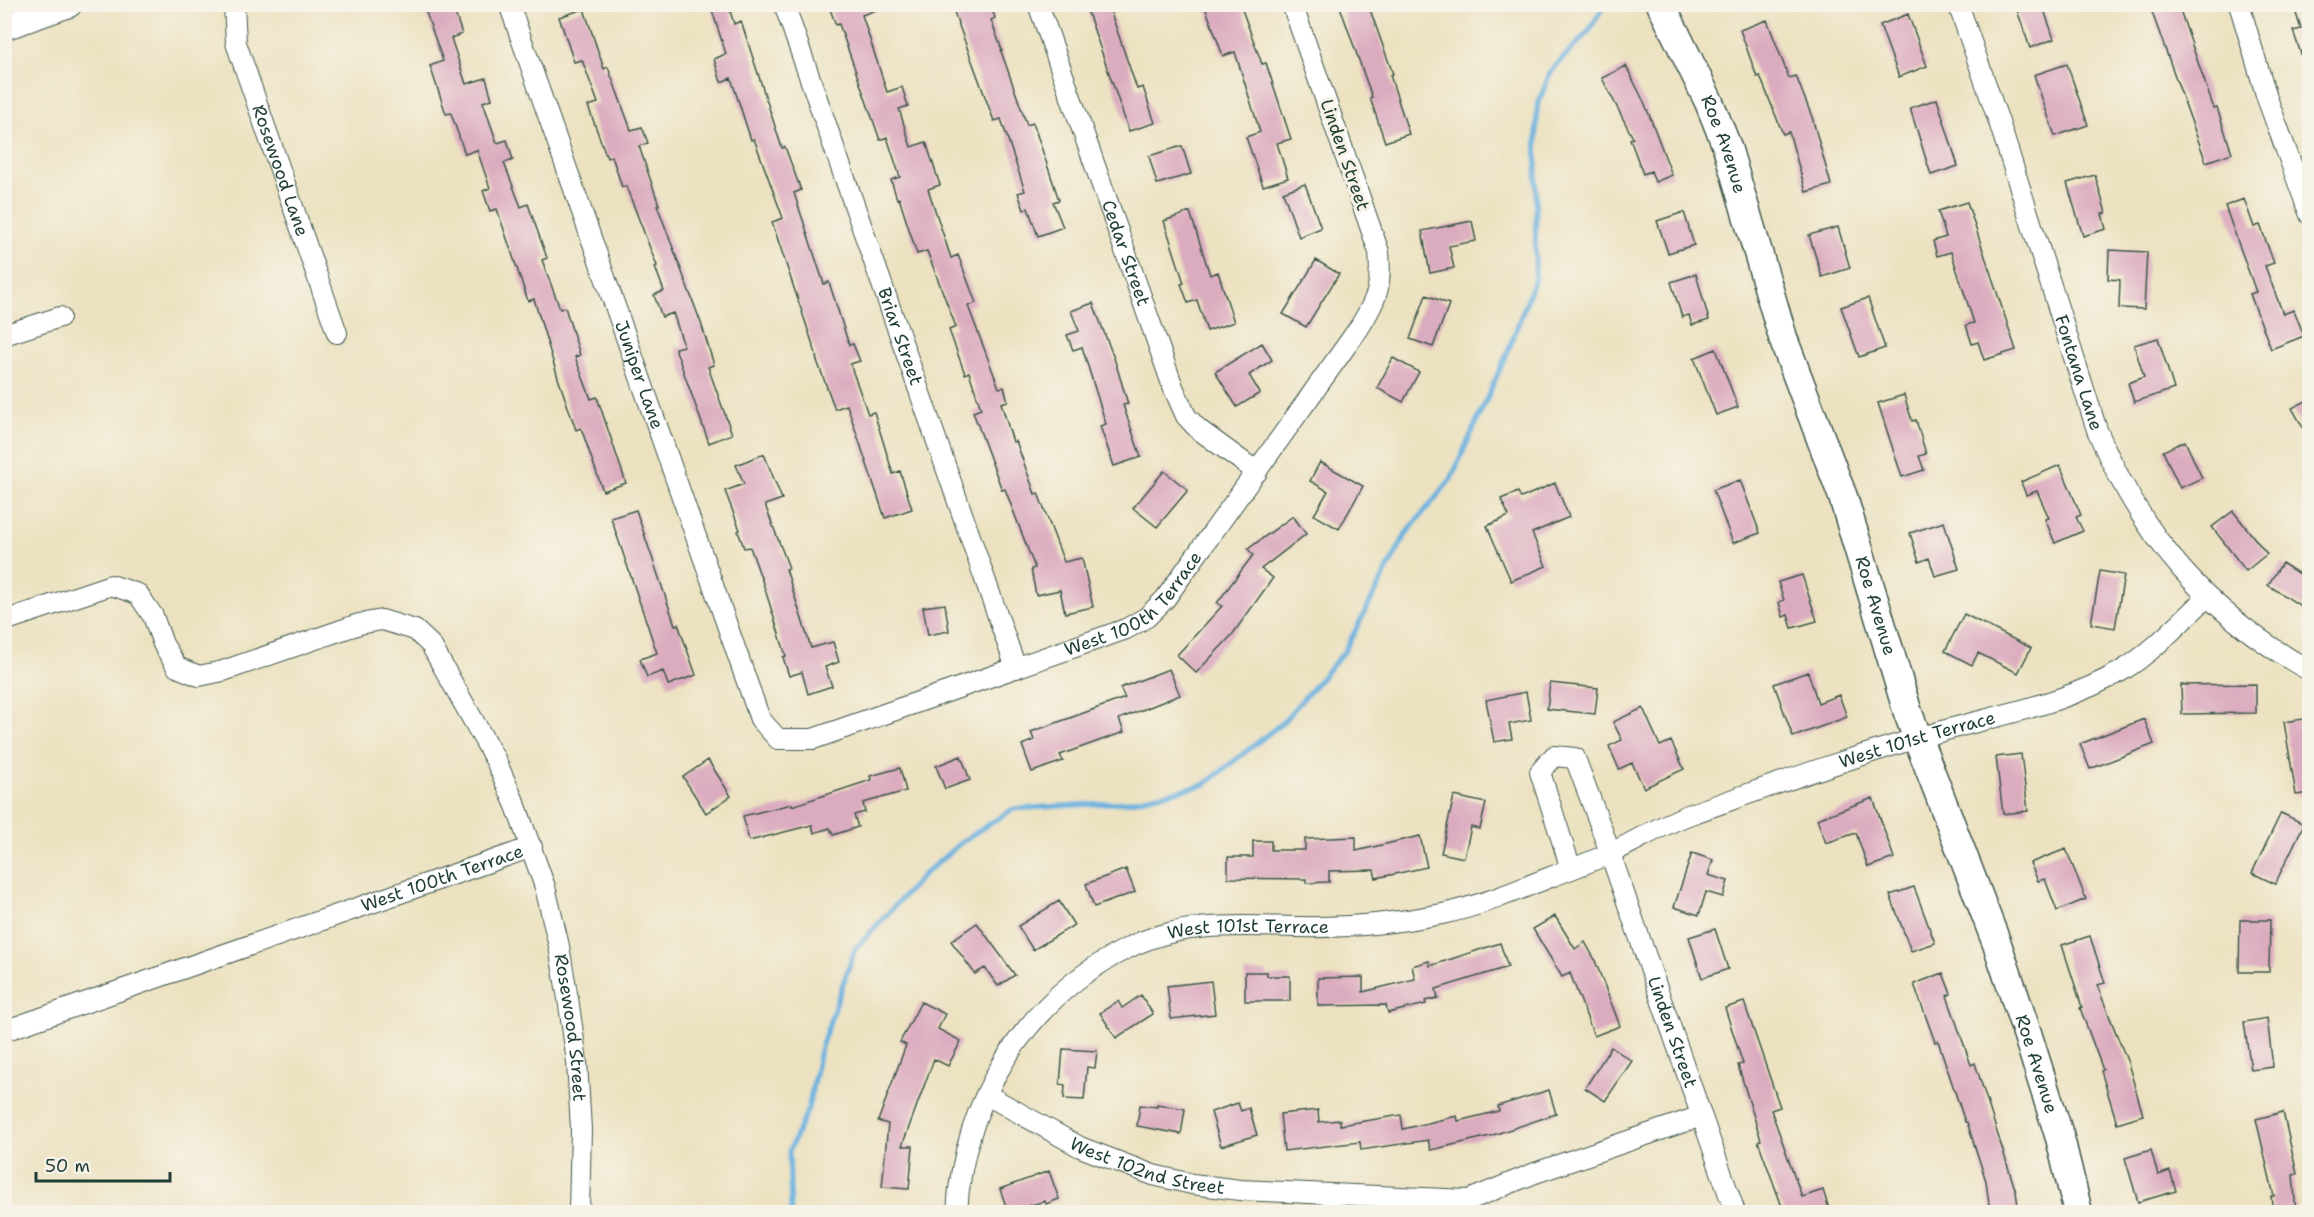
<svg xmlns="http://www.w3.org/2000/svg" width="2314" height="1217" font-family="'Shantell Sans',sans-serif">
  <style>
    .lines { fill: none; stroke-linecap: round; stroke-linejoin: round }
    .stream { stroke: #68b0df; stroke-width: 5 }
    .building { fill: #dbacbf }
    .minor-casing { stroke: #3e5649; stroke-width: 22 }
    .tertiary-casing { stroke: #3e5649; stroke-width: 28 }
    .secondary-casing { stroke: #3e5649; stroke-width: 31 }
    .minor { stroke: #fff; stroke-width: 20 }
    .tertiary { stroke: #fff; stroke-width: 26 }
    .secondary { stroke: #fff; stroke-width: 28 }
    .labels { text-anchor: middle; stroke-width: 6; stroke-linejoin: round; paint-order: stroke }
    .street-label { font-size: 18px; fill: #1f3d34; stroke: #f7f3e8 }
  </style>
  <rect width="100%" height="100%" fill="#f7f3e8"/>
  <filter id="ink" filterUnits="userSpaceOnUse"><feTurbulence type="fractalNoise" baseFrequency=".0167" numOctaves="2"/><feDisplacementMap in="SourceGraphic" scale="12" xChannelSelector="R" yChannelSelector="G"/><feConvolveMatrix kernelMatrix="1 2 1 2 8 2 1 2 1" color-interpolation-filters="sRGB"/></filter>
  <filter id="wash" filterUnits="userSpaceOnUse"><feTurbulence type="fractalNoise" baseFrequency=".008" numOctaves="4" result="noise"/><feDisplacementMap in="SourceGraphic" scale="24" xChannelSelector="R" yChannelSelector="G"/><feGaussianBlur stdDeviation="1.35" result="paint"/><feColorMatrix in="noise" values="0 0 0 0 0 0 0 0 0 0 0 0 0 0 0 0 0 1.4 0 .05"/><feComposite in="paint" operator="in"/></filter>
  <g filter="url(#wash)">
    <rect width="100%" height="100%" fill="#ece2c1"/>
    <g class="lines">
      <path class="stream" d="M791 1212 789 1151 808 1109 820 1050 855 949 923 875 964 840 1013 809 1126 802 1204 785 1282 723 1344 652 1406 534 1451 479 1508 351 1535 279 1537 108 1550 72 1589 31 1605 4"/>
    </g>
    <g id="blocks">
      <path class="building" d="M423 4H452L462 34 451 38 466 84 486 78 492 99 483 102 497 143 507 140 513 160 504 163 521 207 528 204 547 258 542 260 560 309 565 307 580 355 575 357 591 399 597 397 626 483 603 491 581 428 576 430 559 381 534 299 528 301 497 209 490 211 483 191 490 188 477 150 465 154 451 113 446 114 430 66 443 61Z
        M710 4H728L734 24 741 21 782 148 785 147 801 190 794 193 824 284 829 282 849 345 853 344 860 361 850 364 868 414 874 412 893 474 900 471 912 509 885 518 847 405 835 409 816 358 817 357 772 222 783 218 754 139 751 140 731 78 721 82 714 59 726 54Z
        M828 4H887V6L862 15 887 92 902 87 908 106 899 109 911 147 926 142 940 185 928 189 951 258 958 255 976 303 968 306 999 388 1004 387 1008 401 1001 403 1013 442 1016 441 1035 494 1038 493 1064 562 1082 558 1093 607 1065 613 1060 590 1036 595 1031 569 1035 568 1005 489 1002 490 973 412 981 409 969 372 965 374 949 330 956 327 927 251 917 254 899 198 897 199 891 180 900 177 887 137 880 140 839 24 836 25Z
        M974 4H990L995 18 991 20 1002 50 1001 51 1027 125 1033 123 1059 200 1053 202 1063 227 1038 236 1028 208 1024 210 1018 193 1025 191 1001 119 994 121 954 12Z
        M1085 4H1108L1137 89 1143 87 1155 123 1129 131Z
        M1204 4H1240L1262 64 1266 63 1291 139 1277 143 1288 178 1263 186 1246 137 1260 132 1235 52 1223 56Z
        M1339 4H1368L1393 74 1390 75 1409 134 1385 142 1370 98 1372 97Z
        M2015 4H2042L2054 39 2030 48Z
        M2149 4H2178L2214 109 2217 108 2232 153 2206 162Z
        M2293 4H2310V71H2307L2293 31 2301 29Z
        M584 9 604 69 608 67 631 130 642 127 648 143 639 146 659 205H657L701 323 714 365 708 367 732 434 709 443 675 348 684 346 673 313 662 317 654 295 664 291 655 267 657 266 626 186 622 187 612 156 607 158 588 106 598 103 582 60 574 62 559 17Z
        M1908 14 1927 66 1899 77 1880 25Z
        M1767 20 1789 78 1796 76 1812 117 1831 185 1806 192 1789 132 1783 134 1760 76 1757 77 1740 30Z
        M2067 64 2088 125 2055 136 2034 75Z
        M1626 66 1645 104 1672 175 1655 182 1651 171 1643 174 1630 139 1633 138 1602 78Z
        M1937 99 1958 166 1931 175 1910 108Z
        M1182 146 1191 174 1157 184 1149 156Z
        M2095 175 2106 213 2102 214 2106 229 2083 236 2067 183Z
        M1305 184 1321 228 1299 237 1283 192Z
        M2244 199 2254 227 2260 225 2274 263 2265 266 2283 314 2294 310 2304 336 2271 349 2250 294 2256 292 2225 206Z
        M1967 202 2016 350 1984 360 1978 342 1972 344 1966 325 1974 323 1951 252 1937 256 1933 241 1946 237 1938 211Z
        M1190 212 1210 275 1218 272 1234 322 1207 331 1197 300 1188 303 1181 284 1184 283 1164 221Z
        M1684 212 1694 245 1668 253 1657 221Z
        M1472 221 1476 241 1449 246 1454 268 1430 273 1422 231Z
        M1838 227 1850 268 1822 277 1809 235Z
        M2109 250 2147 252 2144 309 2119 308 2120 280 2108 279Z
        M1316 260 1339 274 1306 327 1283 314Z
        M1696 274 1709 320 1692 325 1689 315 1682 317 1671 282Z
        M1426 295 1449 304 1433 347 1410 339Z
        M1868 298 1885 348 1859 357 1841 307Z
        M1093 303 1115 361 1128 404 1123 405 1141 457 1114 466 1100 426 1106 424 1082 347 1073 350 1067 335 1079 331 1071 311Z
        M2158 338 2174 389 2134 402 2128 383 2144 377 2134 345Z
        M1262 343 1272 360 1249 375 1260 393 1237 407 1215 372Z
        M1716 349 1738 407 1716 415 1694 358Z
        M1393 358 1419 372 1403 402 1377 388Z
        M1904 395 1912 421 1916 420 1926 454 1919 456 1924 470 1902 477 1878 403Z
        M2310 399V440L2292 408Z
        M2185 441 2202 478 2180 488 2163 451Z
        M764 454 782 499 765 505 789 568 786 569 811 648 833 642 839 662 825 667 832 686 808 694 802 672 789 676 783 657 786 656 764 586 750 547 744 548 738 531 740 530 725 491 744 484 736 465Z
        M1320 462 1363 486 1339 529 1314 515 1328 491 1310 481Z
        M2060 465 2081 515 2076 517 2083 531 2055 543 2045 519 2049 518 2037 491 2026 495 2021 482Z
        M1164 471 1188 490 1157 527 1133 508Z
        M1740 480 1760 533 1733 543 1713 490Z
        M1555 483 1569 517 1532 533 1546 566 1511 581 1487 526 1509 516 1501 499 1518 492 1521 498Z
        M636 510 675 625 678 624 696 675 668 685 663 671 647 677 640 659 657 653 611 518Z
        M2233 511 2267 554 2246 571 2212 527Z
        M1293 516 1306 534 1261 569 1273 578 1232 635 1196 673 1177 655 1222 606 1217 603 1253 555 1248 549Z
        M1944 522 1959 569 1935 576 1929 558 1919 562 1910 533Z
        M2282 563 2310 581V612L2268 585Z
        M2100 571 2124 575 2115 628 2091 624Z
        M1802 575 1817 621 1792 628 1788 615 1783 617 1779 602 1784 600 1778 582Z
        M945 604 949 631 928 635 923 607Z
        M1964 614 2031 648 2018 673 1978 653 1972 665 1945 651Z
        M1169 669 1180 695 1119 719 1124 732 1060 755 1063 761 1032 772 1022 745 1034 740 1031 732 1125 698 1120 688Z
        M1808 672 1818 703 1839 695 1847 717 1793 737 1774 684Z
        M1550 683 1598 688 1595 714 1547 709Z
        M2256 684V713L2182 714 2181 685Z
        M1526 692 1531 720 1509 724 1512 739 1494 742 1486 700Z
        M1643 708 1660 746 1671 741 1684 769 1644 788 1632 763 1619 769 1609 746 1622 740 1613 722Z
        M2310 718V793L2296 795 2284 722Z
        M2144 719 2154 744 2090 769 2080 744Z
        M2021 754 2028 811 2003 814 1996 757Z
        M961 756 970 780 945 789 936 766Z
        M708 760 731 796 706 813 683 777Z
        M900 768 906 791 863 803 865 812 854 815 858 827 833 835 830 828 814 833 812 825 749 841 743 816 792 804V806L871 780 870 776Z
        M1454 796 1486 803 1480 829 1471 827 1464 858 1441 853Z
        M1873 798 1894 858 1868 867 1856 833 1826 843 1817 819Z
        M2281 813 2304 824 2275 884 2252 873Z
        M1420 836 1427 867 1376 878 1374 870 1329 871V882L1306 883V879L1228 878V857H1253V841H1271V850H1305V839L1356 837V851Z
        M2066 849 2086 899 2057 911 2045 879 2038 881 2030 863Z
        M1692 853 1713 860 1708 875 1728 881 1723 897 1706 892 1699 915 1674 907Z
        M1126 869 1135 892 1094 907 1086 884Z
        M1914 887 1935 943 1911 951 1890 895Z
        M1059 901 1074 925 1033 950 1018 926Z
        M1555 916 1575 949 1585 942 1594 958 1620 1026 1594 1036 1570 973 1562 977 1533 929Z
        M2240 920H2270L2269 972H2239Z
        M977 923 1015 975 998 986 985 968 975 974 951 941Z
        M1715 929 1728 969 1702 978 1689 937Z
        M2090 936 2105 983 2097 985 2128 1063 2143 1115 2117 1123 2101 1071 2103 1070 2080 1008 2082 1007 2062 945Z
        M1500 943 1508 967 1436 989 1438 998 1425 1001 1426 1004 1388 1013 1386 1005 1318 1006V978L1363 977V992L1415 979 1412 966 1429 961 1430 966Z
        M1245 972H1267V976H1290V1001H1245Z
        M1943 973 1951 994 1947 996 1971 1065 1975 1063 2016 1192 2019 1212H1990L1986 1181 1967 1122H1965L1938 1041 1935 1042 1914 984Z
        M1211 981 1215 1014 1171 1019 1167 986Z
        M1141 995 1153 1014 1116 1038 1100 1013 1118 1001 1122 1008Z
        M921 1002 945 1014 938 1029 961 1041 948 1066 934 1059 902 1146H913L909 1189 882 1187 888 1124 878 1121 906 1045 900 1042Z
        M1744 1002 1780 1107 1771 1110 1802 1197 1823 1190 1830 1212H1784L1758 1141 1761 1140 1738 1065 1743 1064 1725 1008Z
        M2267 1018 2273 1067 2251 1070 2244 1022Z
        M1611 1047 1632 1061 1605 1101 1585 1088Z
        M1063 1049 1097 1051 1095 1068 1087 1067 1084 1100 1064 1099 1065 1085 1060 1084Z
        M1549 1090 1556 1114 1490 1136 1431 1150 1428 1140 1361 1150 1360 1142 1284 1151 1280 1114 1318 1110 1319 1122 1340 1120V1125L1401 1115 1403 1129 1457 1116 1458 1121 1499 1111 1498 1106Z
        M1238 1103 1241 1111 1249 1108 1257 1135 1221 1146 1211 1112Z
        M1157 1104 1185 1109 1181 1134 1137 1126 1140 1105 1157 1107Z
        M2283 1112 2297 1174 2293 1175 2296 1212H2273L2271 1196H2274L2256 1119Z
        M2151 1150 2158 1175 2170 1171 2176 1191 2138 1202 2125 1158Z
        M1049 1171 1059 1199 1046 1204 1045 1201 1008 1212 1000 1189Z"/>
    </g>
  </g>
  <g filter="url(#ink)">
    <use href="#blocks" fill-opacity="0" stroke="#3e5649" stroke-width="1.5"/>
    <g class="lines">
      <g class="minor-casing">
        <g id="minor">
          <path id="s1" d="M234 4 236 43 337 333"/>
          <path id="s2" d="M509 4 760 719 778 739H813L1126 629 1147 617 1165 599 1359 328C1377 299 1382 287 1379 252L1292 4"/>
          <path id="s3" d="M784 4 1016 668"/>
          <path id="s4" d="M1038 4 1173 387 1186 416 1198 429 1257 472"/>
          <path id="s5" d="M1958 4 1999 122 2097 430C2143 539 2207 613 2310 671"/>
          <path d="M2239 4 2267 98 2310 215"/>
          <path d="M4 335 60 317"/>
          <path id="s6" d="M4 621 111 585 138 594 153 616 163 644 177 667 199 676 223 671 359 624 382 620 415 630 431 645 496 761 516 806 545 887 559 946 569 1005 577 1062 581 1129 579 1212"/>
          <path id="s7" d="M1571 869 1540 772 1554 756 1575 758 1602 830 1735 1212"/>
          <path id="s8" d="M4 1031 532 847"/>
          <path id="s9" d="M987 1095 1080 1147 1153 1175 1192 1184 1240 1190 1469 1200 1535 1173 1701 1116"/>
          <path id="s10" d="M957 1212C963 1101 1026 999 1126 949 1181 920 1241 926 1301 927 1348 928 1396 923 1442 914 1480 906 1513 892 1548 878 1569 870 1590 862 1611 853 1638 840 1663 824 1691 814 1771 786 1851 757 1932 734 1996 715 2064 705 2123 670 2154 651 2180 622 2207 597"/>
        </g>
      </g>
      <g class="tertiary-casing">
        <path id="tertiary" d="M4 27 69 4"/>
      </g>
      <g class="secondary-casing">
        <g id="secondary">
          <path id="s11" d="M1661 4 1709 102 1727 147 1784 341 1843 497 1908 713 1997 944 2027 1033 2060 1138 2078 1212"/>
        </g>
      </g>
      <use href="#minor" class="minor"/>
      <use href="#tertiary" class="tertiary"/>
      <use href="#secondary" class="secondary"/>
    </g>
  </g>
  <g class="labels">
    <g class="street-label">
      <text dy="6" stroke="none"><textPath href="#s11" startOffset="154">Roe Avenue</textPath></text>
      <text transform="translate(1345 155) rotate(71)" y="6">Linden Street</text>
      <text dy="6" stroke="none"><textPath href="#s1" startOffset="174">Rosewood Lane</textPath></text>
      <text dy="6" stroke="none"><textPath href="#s4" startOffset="264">Cedar Street</textPath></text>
      <text dy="6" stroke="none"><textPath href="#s3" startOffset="352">Briar Street</textPath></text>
      <text dy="6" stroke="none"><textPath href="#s5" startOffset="388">Fontana Lane</textPath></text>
      <text dy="6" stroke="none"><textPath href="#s2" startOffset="393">Juniper Lane</textPath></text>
      <text dy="6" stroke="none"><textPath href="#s2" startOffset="1172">West 100th Terrace</textPath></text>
      <text dy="6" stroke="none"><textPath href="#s11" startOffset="640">Roe Avenue</textPath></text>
      <text dy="6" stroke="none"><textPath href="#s10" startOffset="1155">West 101st Terrace</textPath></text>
      <text dy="6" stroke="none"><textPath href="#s8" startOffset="464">West 100th Terrace</textPath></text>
      <text dy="6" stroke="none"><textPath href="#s10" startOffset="453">West 101st Terrace</textPath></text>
      <text dy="6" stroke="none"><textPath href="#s6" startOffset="908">Rosewood Street</textPath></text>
      <text dy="6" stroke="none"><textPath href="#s7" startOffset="435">Linden Street</textPath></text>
      <text dy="6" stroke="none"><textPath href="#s11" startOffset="1126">Roe Avenue</textPath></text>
      <text dy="6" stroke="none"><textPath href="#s9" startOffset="177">West 102nd Street</textPath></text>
    </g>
  </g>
  <rect width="2314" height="1217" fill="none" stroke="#f7f3e8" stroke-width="24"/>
  <path d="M36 1172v9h134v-9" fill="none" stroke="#1f3d34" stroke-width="3"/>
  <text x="45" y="1172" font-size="18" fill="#1f3d34" stroke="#f7f3e8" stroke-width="4.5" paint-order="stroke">50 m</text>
</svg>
